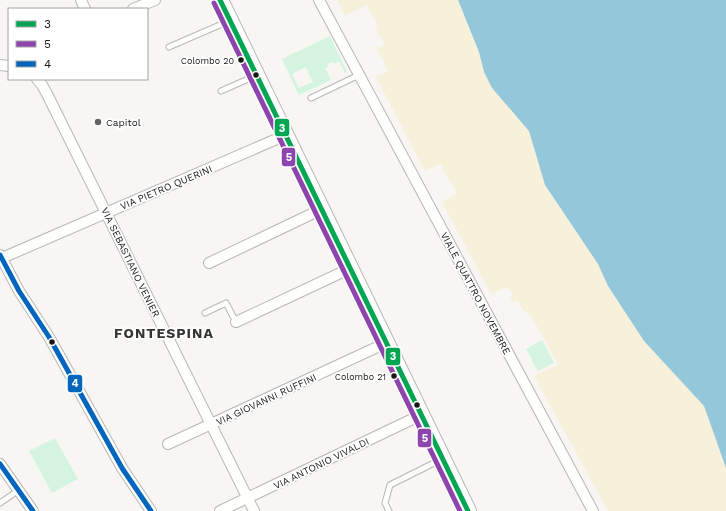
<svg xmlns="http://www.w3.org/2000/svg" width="726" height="511" font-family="'Work Sans',sans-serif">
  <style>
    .green { fill: #d4f4e0; fill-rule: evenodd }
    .sand { fill: #f7f1db }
    .water { fill: #94c7da }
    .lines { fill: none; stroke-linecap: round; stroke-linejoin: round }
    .lane-casing { stroke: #b8b7b5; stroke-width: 7 }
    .street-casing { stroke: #b8b7b5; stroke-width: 12 }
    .primary-casing { stroke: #b8b7b5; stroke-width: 18 }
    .lane { stroke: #fefefd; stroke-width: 5 }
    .street { stroke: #fefefd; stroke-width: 10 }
    .primary { stroke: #fefefd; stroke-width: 16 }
    .bus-1-casing { stroke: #fff; stroke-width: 8 }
    .bus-2-casing { stroke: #fff; stroke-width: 8 }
    .bus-3-casing { stroke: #fff; stroke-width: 8 }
    .bus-1 { stroke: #00a651; stroke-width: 5 }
    .bus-2 { stroke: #8e44ad; stroke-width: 5 }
    .bus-3 { stroke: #0065bd; stroke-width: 5 }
    .bus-dot { fill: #171715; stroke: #fff; stroke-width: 1.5 }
    .poi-dot { fill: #656563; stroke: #fff; stroke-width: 1.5 }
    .labels { text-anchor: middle; stroke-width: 3.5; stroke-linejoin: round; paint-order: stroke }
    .bus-label { font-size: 9px; fill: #171715; stroke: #fff; text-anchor: end }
    .poi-label { font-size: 10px; fill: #171715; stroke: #fff; text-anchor: start }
    .street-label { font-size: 10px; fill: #171715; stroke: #fff }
    .district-label { font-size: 14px; font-weight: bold; letter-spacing: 1px; fill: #363531; stroke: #fff }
    .line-badge { stroke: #fff; stroke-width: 1.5 }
    .badge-label { font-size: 11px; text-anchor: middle; font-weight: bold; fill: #fff }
  </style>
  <rect width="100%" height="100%" fill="#f7f6f3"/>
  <path class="green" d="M330 36 347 72 345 73 339 61 334 64 332 62 327 64 328 67 325 68 331 80 299 95 282 59ZM306 67 313 82 299 88 292 74Z
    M542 340 554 363 538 371 526 349Z
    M55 438 78 479 52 493 29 451Z"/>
  <path class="sand" d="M337 0H458L479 52 484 72 492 88 529 131 545 185 598 264 608 286 644 341 704 406 726 468V511H608L534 376 558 364 530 314 523 310 517 300 513 302 510 297 513 295 508 287 491 294 442 202 457 193 440 164 425 171 376 77 388 71 377 48 384 44 375 27 378 26 367 5 345 16Z"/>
  <path class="water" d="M458 0H726V468L704 406 644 341 608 286 598 264 545 185 529 131 492 88 484 72 479 52Z"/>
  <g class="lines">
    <g class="lane-casing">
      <path id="lane" d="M169 47 229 21
        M221 91 255 76
        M311 98 359 75
        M205 313 226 303 236 322
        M0 503 19 490
        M389 511 385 503 390 485 442 459"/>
    </g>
    <g class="street-casing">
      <path id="street" d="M81 0 85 9
        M319 0 593 511
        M133 9 155 0
        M0 65 9 66
        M37 79 42 85 47 94 254 511
        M0 255 19 291 49 337 122 468 151 511
        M2 258 286 135
        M209 263 322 209
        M236 322 351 268
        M168 444 386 343
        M0 464 33 511
        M220 511 421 415"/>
    </g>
    <g class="primary-casing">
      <path id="primary" d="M220 0 468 511"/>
    </g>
    <use href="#lane" class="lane"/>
    <use href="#street" class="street"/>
    <use href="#primary" class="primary"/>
    <g class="bus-1-casing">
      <path id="bus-1" d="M220 0 468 511"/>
    </g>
    <g class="bus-2-casing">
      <path id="bus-2" d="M214 3 460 511"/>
    </g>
    <g class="bus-3-casing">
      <path id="bus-3" d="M0 255 19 291 49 337 122 468 151 511
        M0 464 33 511"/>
    </g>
    <use href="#bus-1" class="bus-1"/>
    <use href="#bus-2" class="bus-2"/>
    <use href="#bus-3" class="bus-3"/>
  </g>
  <g class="bus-dot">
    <circle cx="241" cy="60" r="3.5"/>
    <circle cx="256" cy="75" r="3.5"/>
    <circle cx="52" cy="342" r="3.5"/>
    <circle cx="394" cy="376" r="3.5"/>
    <circle cx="417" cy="405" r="3.5"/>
  </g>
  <circle class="poi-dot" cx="98" cy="122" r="4"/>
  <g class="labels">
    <g class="bus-label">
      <text x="234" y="64">Colombo 20</text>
      <text x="386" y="380">Colombo 21</text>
    </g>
    <g class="poi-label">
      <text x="106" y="126">Capitol</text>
    </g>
    <g class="street-label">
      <text transform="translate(166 187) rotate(-23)" y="4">VIA PIETRO QUERINI</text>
      <text transform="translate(131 262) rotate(64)" y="4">VIA SEBASTIANO VENIER</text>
      <text transform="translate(476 293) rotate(62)" y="4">VIALE QUATTRO NOVEMBRE</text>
      <text transform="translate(266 399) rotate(-25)" y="4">VIA GIOVANNI RUFFINI</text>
      <text transform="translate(321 463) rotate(-26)" y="4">VIA ANTONIO VIVALDI</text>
    </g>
    <g class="district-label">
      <text x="164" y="338">FONTESPINA</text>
    </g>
  </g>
  <g class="line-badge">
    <rect x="274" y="118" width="16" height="19" rx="4" fill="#00a651"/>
    <rect x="281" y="147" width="15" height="20" rx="4" fill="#8e44ad"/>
    <rect x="385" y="347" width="16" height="19" rx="4" fill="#00a651"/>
    <rect x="67" y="374" width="16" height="19" rx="4" fill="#0065bd"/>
    <rect x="417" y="428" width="15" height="20" rx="4" fill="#8e44ad"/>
  </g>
  <g class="badge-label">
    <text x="282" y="132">3</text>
    <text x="289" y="161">5</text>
    <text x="393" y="360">3</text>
    <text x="75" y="387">4</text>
    <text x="425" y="442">5</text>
  </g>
  <rect x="8" y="8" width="140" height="72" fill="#ffffff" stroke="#a2a2a1"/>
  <rect x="16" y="21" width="20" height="6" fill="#00a651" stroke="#a2a2a1"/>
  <text x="44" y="28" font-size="12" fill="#171715">3</text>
  <rect x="16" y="41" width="20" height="6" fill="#8e44ad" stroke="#a2a2a1"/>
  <text x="44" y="48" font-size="12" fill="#171715">5</text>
  <rect x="16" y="61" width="20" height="6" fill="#0065bd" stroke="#a2a2a1"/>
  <text x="44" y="68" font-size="12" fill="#171715">4</text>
</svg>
